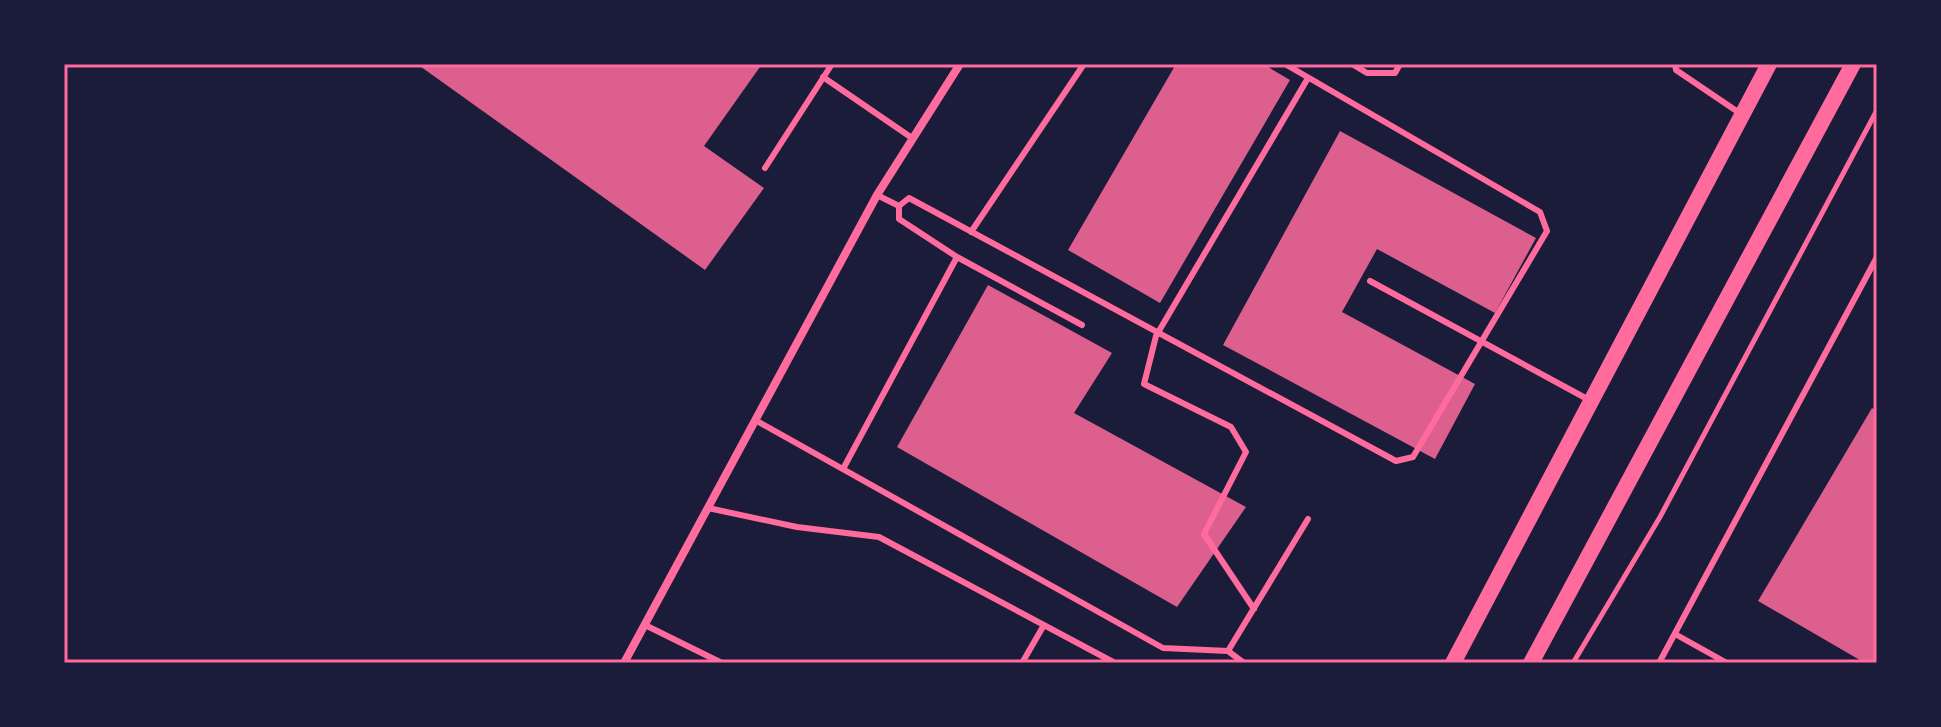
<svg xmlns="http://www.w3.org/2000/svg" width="1941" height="727" font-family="'Space Grotesk',sans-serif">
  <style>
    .building { fill: #dd5f8e }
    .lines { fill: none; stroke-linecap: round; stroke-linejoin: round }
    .path { stroke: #ff6b9d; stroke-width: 5 }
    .service { stroke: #ff6b9d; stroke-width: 6 }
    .minor { stroke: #ff6b9d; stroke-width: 8 }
    .secondary { stroke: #ff6b9d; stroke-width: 16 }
    .neatline { fill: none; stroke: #ff6b9d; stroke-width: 3 }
  </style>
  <rect width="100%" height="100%" fill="#1b1b3a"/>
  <path class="building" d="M417 64H762L704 146 764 188 705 270Z
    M1176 64H1263L1290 80 1160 303 1068 250Z
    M1340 131 1536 238 1495 313 1377 249 1342 312 1475 384 1435 459 1223 345Z
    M988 285 1112 353 1074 413 1246 507 1177 607 897 447Z
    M1872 408 1877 411V663H1865L1758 601Z"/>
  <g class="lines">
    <path class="path" d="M1573 663 1660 517 1877 110"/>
    <path class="service" d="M1352 64 1367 73H1395L1400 64
      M1675 64 1676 70 1741 114
      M823 77 912 138
      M765 168 832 64
      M877 195 899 206
      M971 232 1084 64
      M957 257 899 219V206L909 198 1396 461 1413 457 1547 231 1540 212 1285 64
      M1370 281 1591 401
      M755 420 1163 648 1228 651 1308 519
      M843 469 957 257 1082 325
      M708 508 797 527 879 537 1115 663
      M1254 609 1204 534 1246 452 1231 427 1144 384 1156 336 1308 78
      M645 625 722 663
      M1675 634 1727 663
      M1228 651 1244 663
      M1022 663 1044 625
      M1659 663 1877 257"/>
    <path class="minor" d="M624 663 877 195 960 64"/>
    <path class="secondary" d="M1453 663 1769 64
      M1531 663 1853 64"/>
  </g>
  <rect width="1941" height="727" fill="none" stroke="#1b1b3a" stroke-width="132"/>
  <rect x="66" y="66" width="1809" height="595" class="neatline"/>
</svg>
